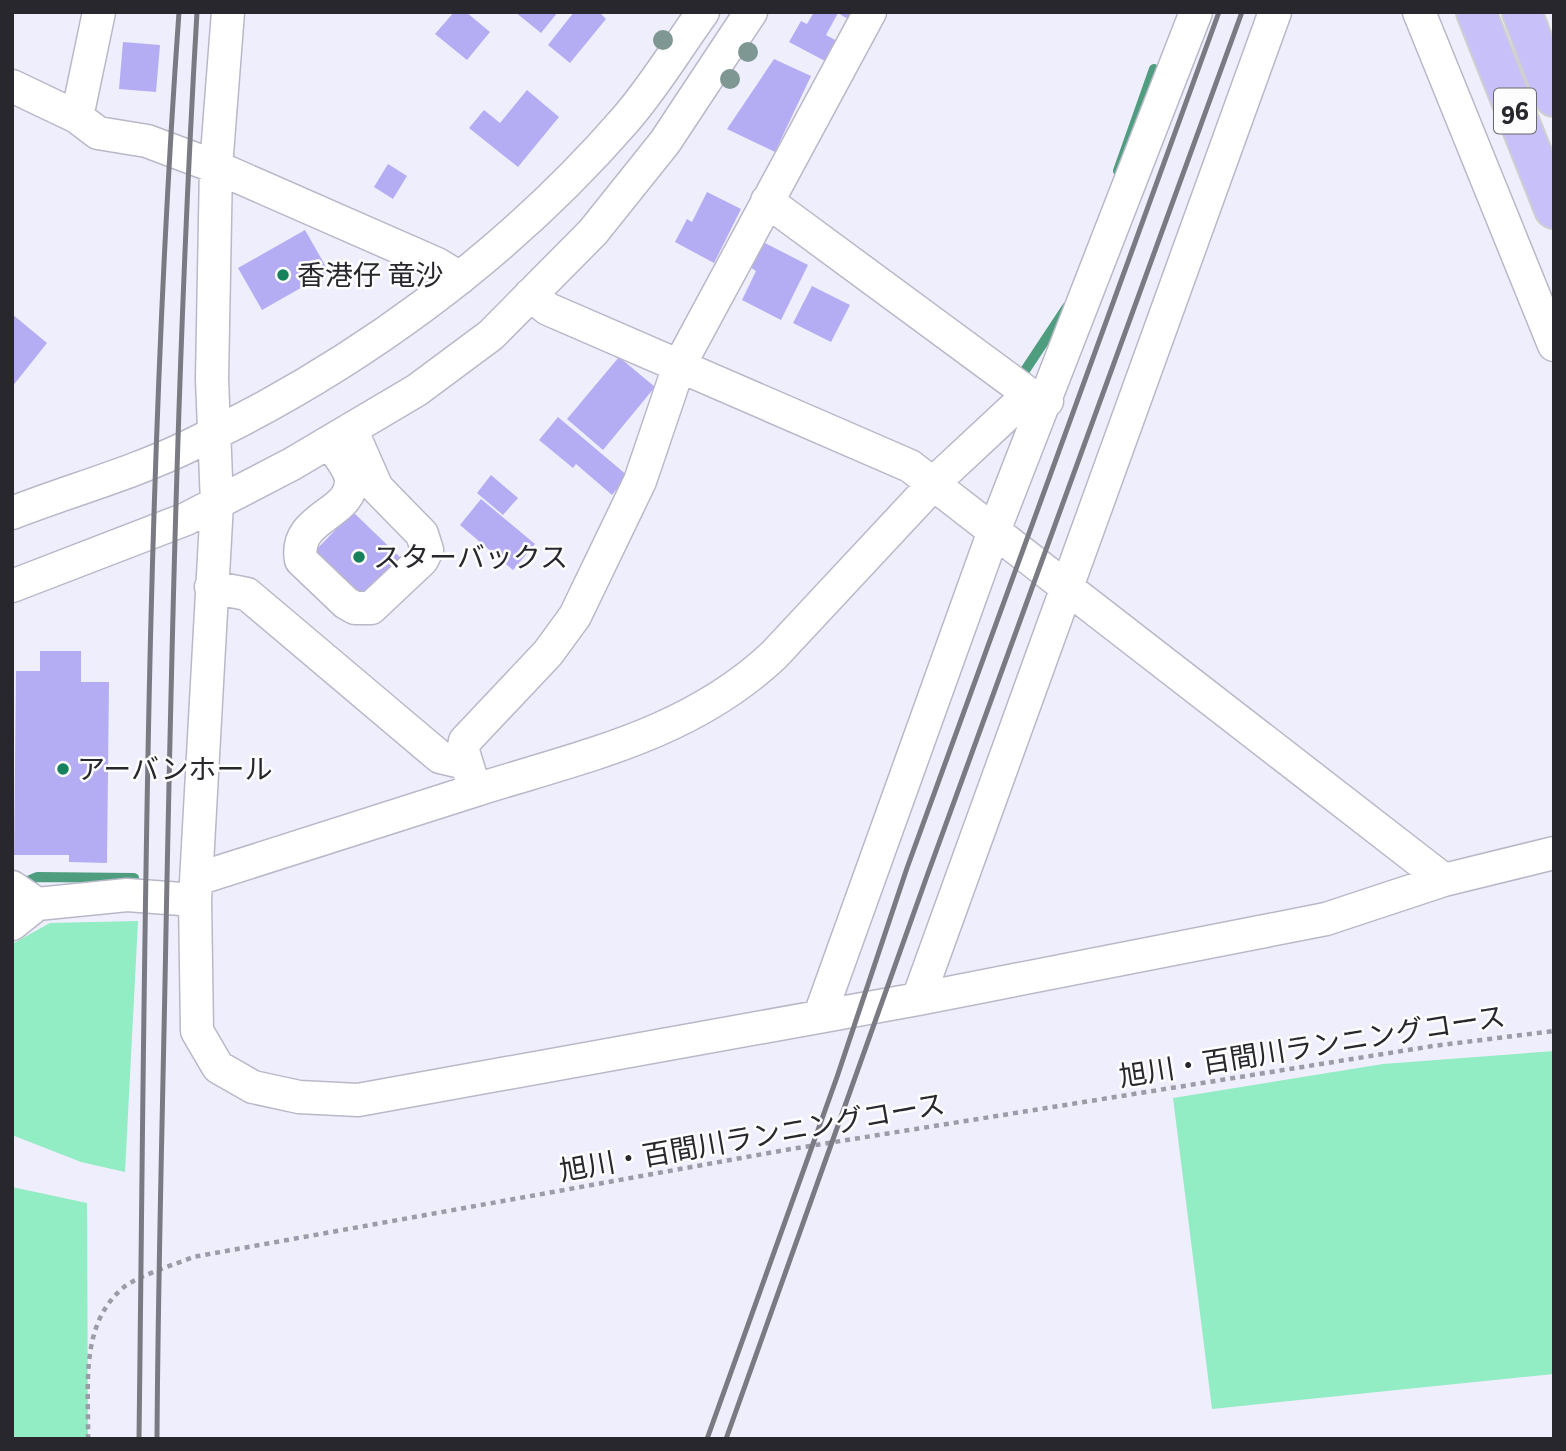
<svg xmlns="http://www.w3.org/2000/svg" width="1566" height="1451" font-family="'Zilla Slab','Noto Sans JP',serif">
  <style>
    .green { fill: #92ecc4 }
    .lines { fill: none; stroke-linecap: round; stroke-linejoin: round }
    .stream { stroke: #4d9d7e; stroke-width: 10 }
    .building { fill: #b5adf4 }
    .minor-casing { stroke: #b9b8c9; stroke-width: 35 }
    .major-casing { stroke: #cfcfd1; stroke-width: 42 }
    .path { stroke: #9c9ba6; stroke-width: 4.5; stroke-dasharray: 5 5; stroke-linecap: butt }
    .minor { stroke: #fff; stroke-width: 32 }
    .major { stroke: #c8c0f8; stroke-width: 38 }
    .rail { stroke: #7a7a83; stroke-width: 5 }
    .tree { fill: #7e9793 }
    .poi-dot { fill: #15815d; stroke: #fdfdfd; stroke-width: 2.5 }
    .labels { text-anchor: middle; stroke-width: 5; stroke-linejoin: round; paint-order: stroke }
    .shield { fill: #fdfdfd; stroke: #67676b; stroke-width: 2 }
    .shield-label { font-size: 26px; font-weight: bold; fill: #27272d }
    .poi-label { font-size: 28px; fill: #27272d; stroke: #fdfdfd; text-anchor: start }
    .street-label { font-size: 28px; fill: #27272d; stroke: #fdfdfd }
  </style>
  <rect width="100%" height="100%" fill="#efeefc"/>
  <path class="green" d="M138 921 125 1172 81 1162 12 1135V944L50 923Z
    M1554 1051V1374L1212 1409 1173 1098 1383 1064Z
    M12 1187 87 1203 88 1439H12Z"/>
  <g class="lines">
    <path class="stream" d="M1118 171 1154 69
      M1018 381 1067 307
      M18 885 37 877 134 878"/>
  </g>
  <path class="building" d="M454 12H466L490 32 467 60 435 34Z
    M515 12H558L541 33Z
    M574 12H599L606 19 570 63 548 45Z
    M814 12H852L848 19 838 13 826 35 837 41 825 61 789 42 801 21 807 24Z
    M123 42 160 45 156 92 119 89Z
    M774 59 811 76 775 152 727 129Z
    M527 90 559 117 518 167 469 128 484 110 500 123Z
    M388 164 407 176 393 199 374 187Z
    M707 192 741 209 714 263 675 242 687 219 692 222Z
    M305 230 329 272 262 310 238 268Z
    M763 242 808 265 781 320 742 300 756 271 750 267Z
    M812 286 850 305 831 342 793 323Z
    M12 314 47 343 12 387Z
    M619 357 655 387 603 450 567 419Z
    M558 417 628 476 612 495 576 464 573 468 539 440Z
    M491 475 518 498 503 515 477 493Z
    M481 499 535 544 513 570 460 525Z
    M353 512 404 561 362 607 309 557Z
    M40 651H81V682H109L107 863 69 862V855H14L16 671H40Z"/>
  <g class="lines">
    <g class="minor-casing">
      <path id="minor" d="M228 12 216 167 212 379 217 503 195 900 197 1031 218 1067 253 1087 299 1097 358 1100 918 999 1326 919 1444 880 1554 853
        M1419 12 1554 345
        M12 86 77 117 98 133 147 141 216 167 437 264 460 278
        M77 117 99 12
        M767 201 1029 394
        M530 295 548 309 910 466 1444 880
        M329 442C336 452 350 468 351 480 353 515 293 516 301 560L346 603 355 608H371L422 560 427 550 422 534 377 488 351 429
        M12 513C71 490 134 473 191 445 355 367 506 257 625 120 654 87 677 48 703 12
        M12 586 186 519 292 464 417 390 491 335 593 232 665 142 751 12
        M211 587 247 594 440 757 465 763
        M475 790 463 751 465 741 548 653 575 616 640 481 679 366 870 12
        M197 879C290 849 383 819 476 790 583 756 689 735 774 655L941 476 1029 394 1047 401
        M12 887 37 904
        M12 924 37 904 127 895 195 900
        M918 999 1275 12
        M820 1015 994 531 1196 12"/>
    </g>
    <g class="major-casing">
      <path id="major" d="M1476 12 1554 209
        M1522 12 1554 97"/>
    </g>
    <path class="path" d="M88 1439C89 1387 79 1324 124 1287 140 1275 174 1265 193 1257L791 1149 1433 1046 1554 1031"/>
    <use href="#minor" class="minor"/>
    <use href="#major" class="major"/>
    <path class="rail" d="M139 1439C145 964 145 486 179 12
      M157 1439C158 1269 163 1099 166 930 172 624 179 318 197 12
      M707 1439 837 1077 907 868 1219 12
      M726 1439 927 876 1242 12"/>
  </g>
  <g class="tree">
    <circle cx="663" cy="40" r="10"/>
    <circle cx="748" cy="52" r="10"/>
    <circle cx="730" cy="79" r="10"/>
  </g>
  <g class="poi-dot">
    <circle cx="283" cy="275" r="7"/>
    <circle cx="359" cy="557" r="7"/>
    <circle cx="63" cy="769" r="7"/>
  </g>
  <g class="labels">
    <rect class="shield" x="1494" y="88.5" width="42" height="45" rx="5"/>
    <g class="shield-label">
      <text x="1515" y="120">96</text>
    </g>
    <g class="poi-label">
      <text x="297" y="285">香港仔 竜沙</text>
      <text x="373" y="567">スターバックス</text>
      <text x="77" y="779">アーバンホール</text>
    </g>
    <g class="street-label">
      <text transform="translate(1312 1046) rotate(-9)" y="10">旭川・百間川ランニングコース</text>
      <text transform="translate(752 1137) rotate(-10)" y="10">旭川・百間川ランニングコース</text>
    </g>
  </g>
  <rect width="1566" height="1451" fill="none" stroke="#27272d" stroke-width="28"/>
</svg>
